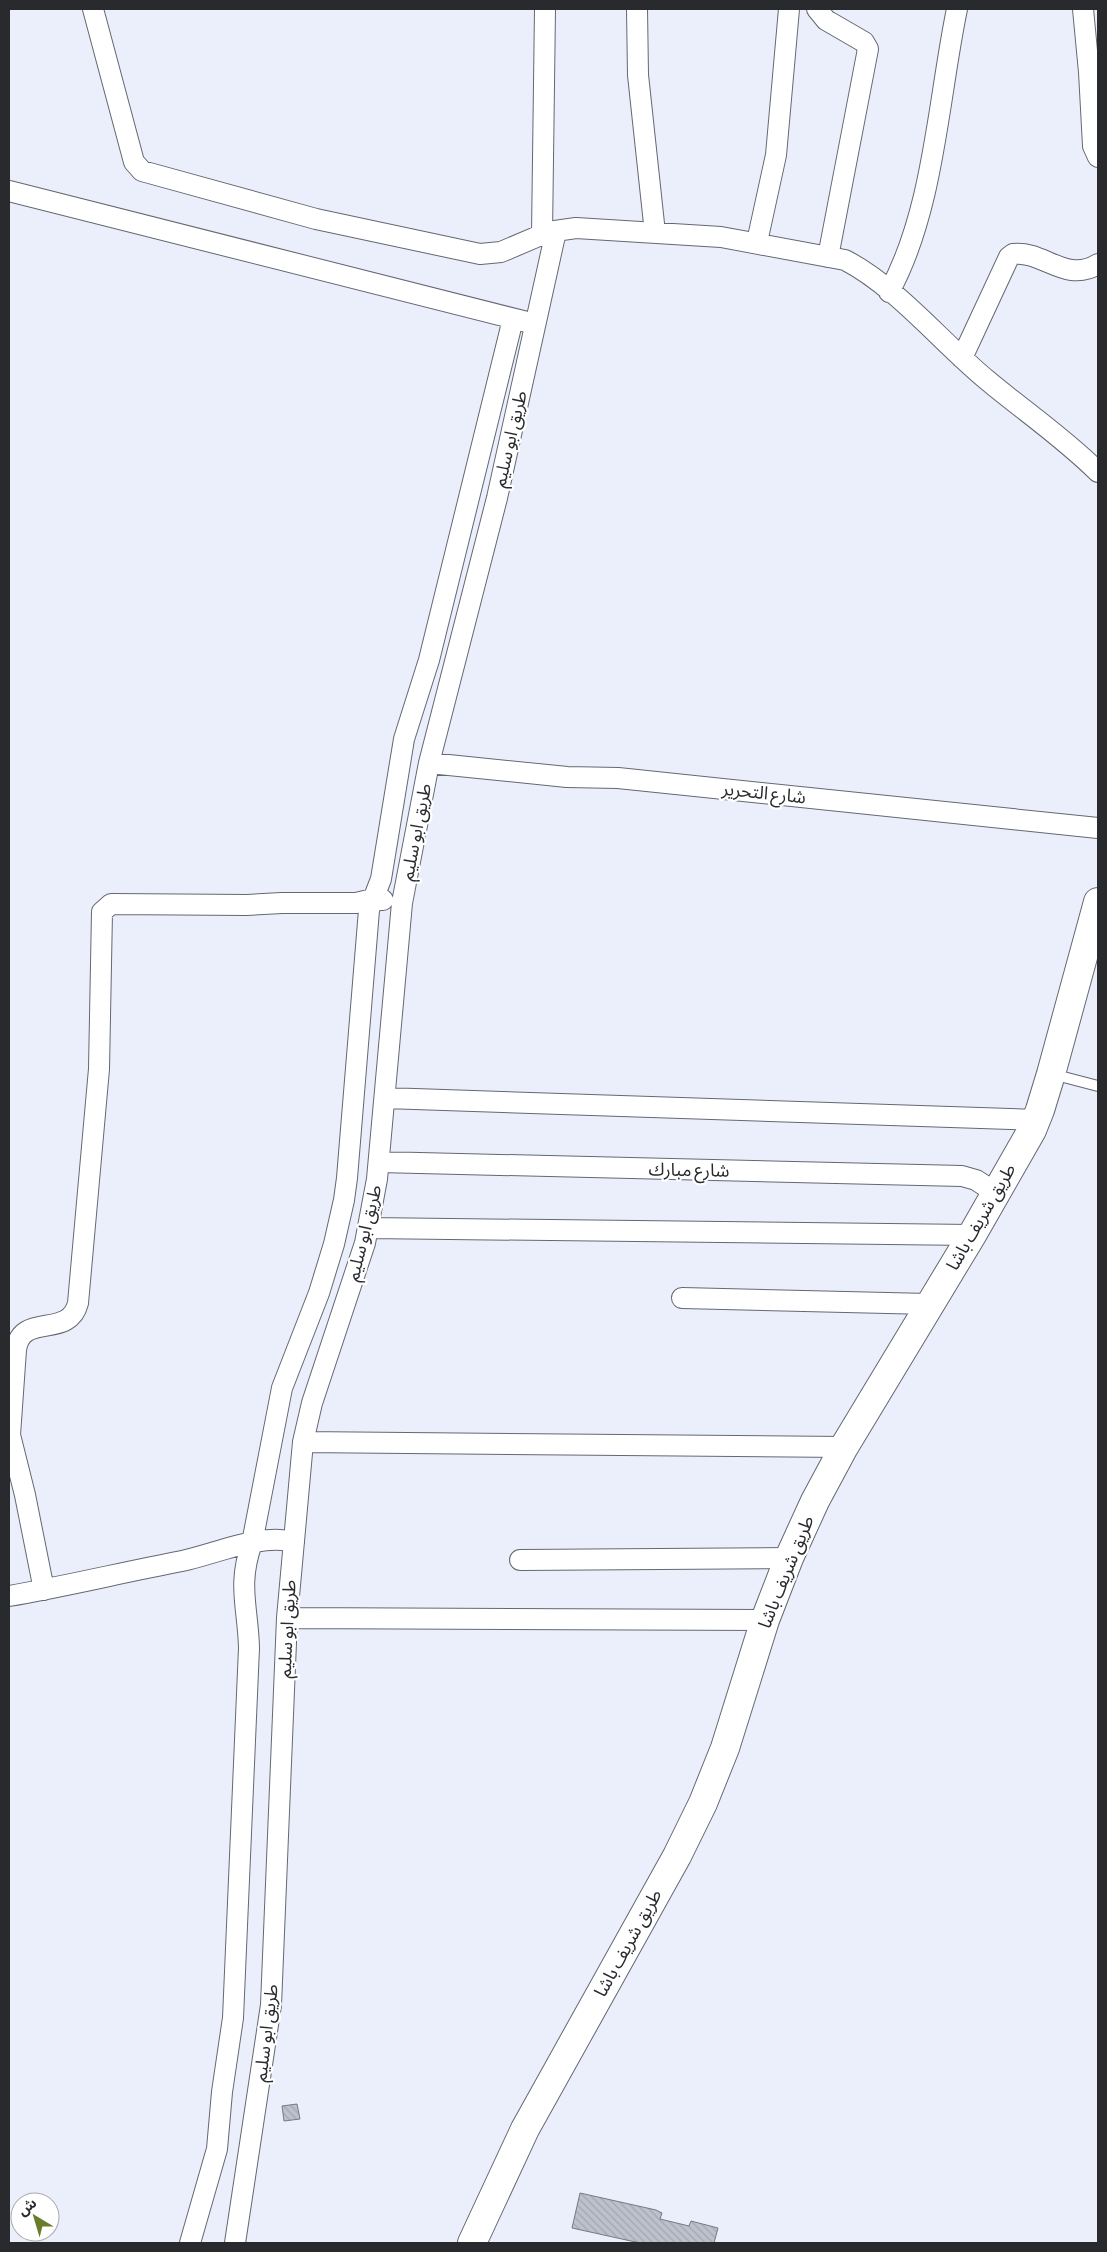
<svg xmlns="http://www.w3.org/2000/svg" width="1107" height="2252" font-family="'Sofia Sans Condensed','Noto Sans Arabic',sans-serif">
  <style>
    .building { fill: url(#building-back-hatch); stroke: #747983 }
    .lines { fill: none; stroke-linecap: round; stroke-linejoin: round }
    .lane-casing { stroke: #636872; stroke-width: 12 }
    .street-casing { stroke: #636872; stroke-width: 22 }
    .secondary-casing { stroke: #636872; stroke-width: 30 }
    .lane { stroke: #fff; stroke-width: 10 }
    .street { stroke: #fff; stroke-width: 20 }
    .secondary { stroke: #fff; stroke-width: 28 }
    .labels { text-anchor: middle; stroke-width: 4.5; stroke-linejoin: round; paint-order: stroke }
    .street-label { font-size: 18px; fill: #282a2e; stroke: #fff }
  </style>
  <defs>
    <pattern id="building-back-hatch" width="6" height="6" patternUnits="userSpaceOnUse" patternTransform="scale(1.25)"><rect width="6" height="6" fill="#bcc1cc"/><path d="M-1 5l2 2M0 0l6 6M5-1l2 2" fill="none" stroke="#a2a6b0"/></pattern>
  </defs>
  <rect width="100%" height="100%" fill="#eaeffb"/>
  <path class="building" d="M297 2104 300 2119 284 2121 282 2106Z
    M580 2193 656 2210 662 2213 660 2219 689 2226 691 2221 718 2228 714 2243H640L572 2228Z"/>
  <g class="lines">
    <g class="lane-casing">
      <path id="lane" d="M1052 1074 1098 1086"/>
    </g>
    <g class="street-casing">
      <path id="street" d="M93 9 134 162 142 171 316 219 480 254 501 252 548 232 576 228 721 237 845 260C897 287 941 342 987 380 1024 411 1064 438 1098 472
        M637 9 638 75 655 233
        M817 9 826 20 864 42 868 49 828 257
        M1083 9 1089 72 1093 146 1098 157
        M9 191 527 322
        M542 234 545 9
        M757 242 776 155 789 9
        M889 292C934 210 938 100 957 9
        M962 358 1009 257 1013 254C1043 250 1066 284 1098 264
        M429 763 567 777 618 778 1098 828
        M385 1098 1037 1120
        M379 1162 962 1176 976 1180 996 1193
        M369 1228 972 1235
        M682 1298 929 1304
        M303 1442 844 1447
        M520 1560 789 1558
        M44 1590 25 1495 10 1435 16 1350C21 1311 69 1340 78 1303L99 1069 102 912 111 904 247 905 282 903H356L373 899 383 900
        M9 1596C67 1586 124 1572 182 1561 215 1554 261 1533 294 1542
        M287 1618 765 1620
        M190 2243 217 2149 222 2092 233 2018 249 1648C248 1607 237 1585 252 1543L282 1388 319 1293 334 1244 344 1200 347 1178 369 910 381 879 404 739 429 660 513 319
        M235 2243 271 2005 287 1618 303 1442 312 1403 365 1243 377 1179 402 903 429 763 497 498 556 231"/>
    </g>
    <g class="secondary-casing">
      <path id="secondary" d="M472 2243 525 2129 677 1856 703 1803 725 1748 765 1620 789 1558 815 1501 844 1447 972 1235 1032 1130 1040 1110 1051 1074 1098 902"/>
    </g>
    <use href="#lane" class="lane"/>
    <use href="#street" class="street"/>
    <use href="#secondary" class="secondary"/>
  </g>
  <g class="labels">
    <g class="street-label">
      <text transform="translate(510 439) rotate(-77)" y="6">طريق ابو سليم</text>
      <text transform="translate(764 793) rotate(6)" y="6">شارع التحرير</text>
      <text transform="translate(416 832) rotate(-79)" y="6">طريق ابو سليم</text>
      <text transform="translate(689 1170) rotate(1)" y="6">شارع مبارك</text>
      <text transform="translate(981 1217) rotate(-60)" y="6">طريق شريف باشا</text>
      <text transform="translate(364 1233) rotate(-76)" y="6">طريق ابو سليم</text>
      <text transform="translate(786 1572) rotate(-68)" y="6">طريق شريف باشا</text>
      <text transform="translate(287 1629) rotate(-87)" y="6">طريق ابو سليم</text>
      <text transform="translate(628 1943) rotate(-61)" y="6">طريق شريف باشا</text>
      <text transform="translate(266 2033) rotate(-83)" y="6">طريق ابو سليم</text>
    </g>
  </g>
  <rect width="1107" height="2252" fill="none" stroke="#282a2e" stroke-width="20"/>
  <g transform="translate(35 2217) rotate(322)"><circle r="24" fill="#ffffff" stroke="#a9aaab"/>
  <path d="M0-4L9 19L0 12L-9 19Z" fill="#6a7b29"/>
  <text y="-8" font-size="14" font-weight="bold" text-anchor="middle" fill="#282a2e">ش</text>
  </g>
</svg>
